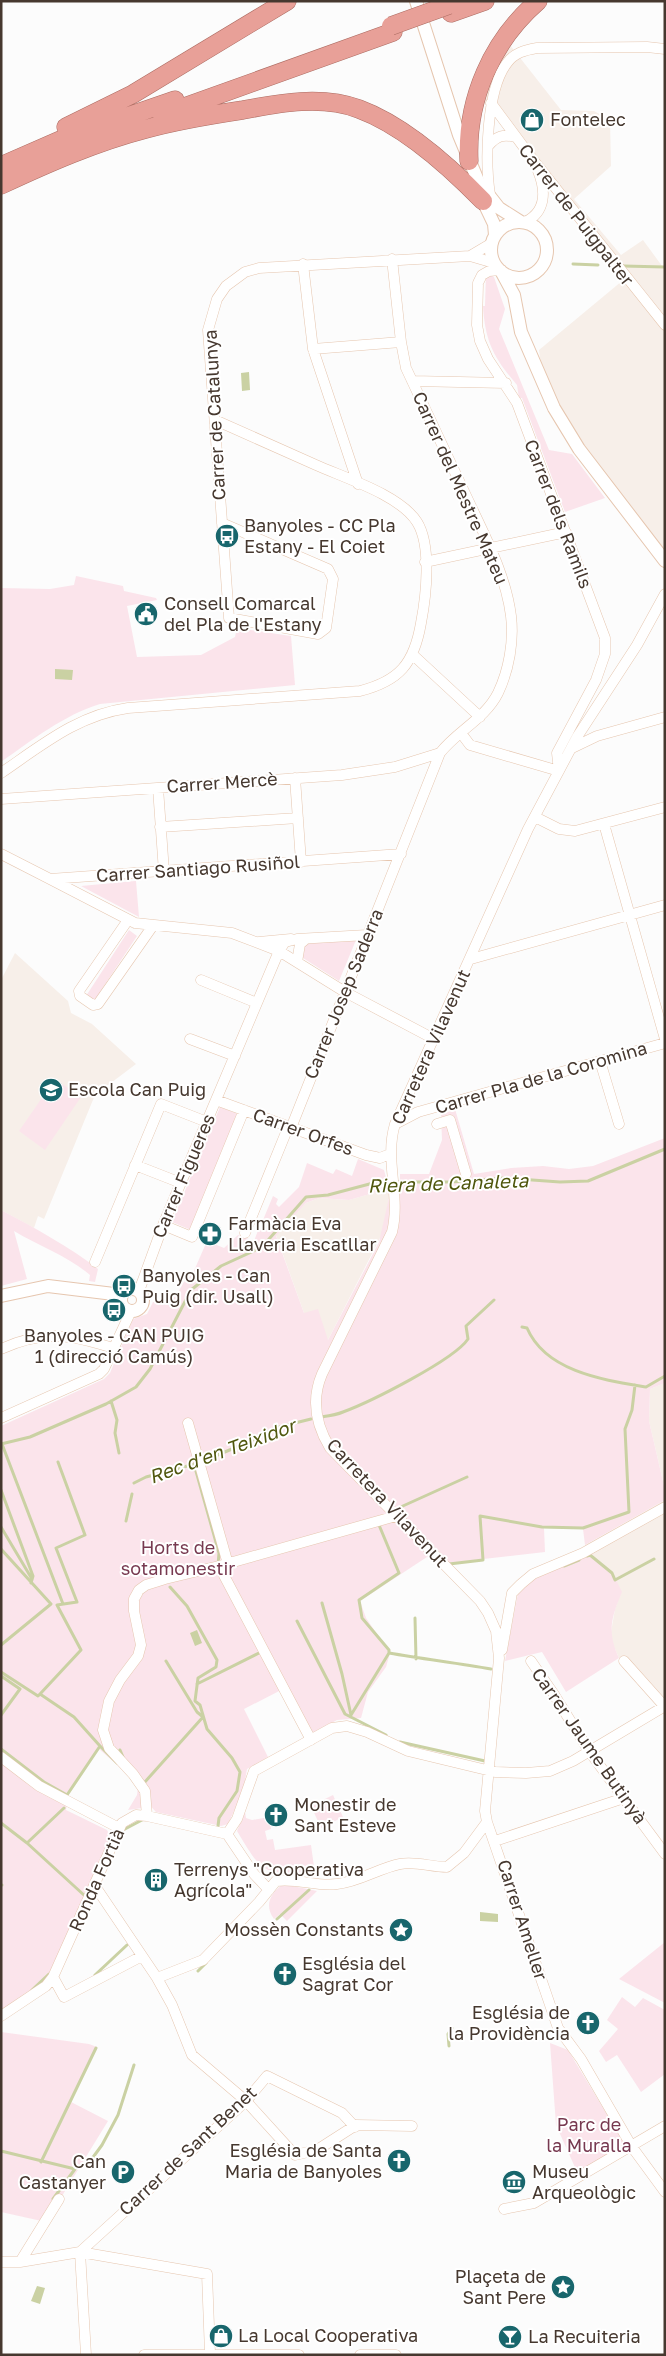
<svg xmlns="http://www.w3.org/2000/svg" width="666" height="2356" font-family="'Golos Text',sans-serif">
  <style>
    .built { fill: #f7efe9 }
    .green { fill: #fbe4eb; fill-rule: evenodd }
    .water { fill: #cad1a3 }
    .lines { fill: none; stroke-linecap: round; stroke-linejoin: round }
    .stream { stroke: #cad1a3; stroke-width: 3 }
    .minor-casing { stroke: #e6c6af; stroke-width: 11 }
    .tertiary-casing { stroke: #e6c6af; stroke-width: 14 }
    .trunk-casing { stroke: #ac6c62; stroke-width: 19 }
    .minor { stroke: #fff; stroke-width: 10 }
    .tertiary { stroke: #fff; stroke-width: 12 }
    .trunk { stroke: #e8a098; stroke-width: 18 }
    .trunk-bridge-casing { stroke: #ac6c62; stroke-width: 19; stroke-linecap: butt }
    .trunk-bridge { stroke: #e8a098; stroke-width: 18 }
    .labels { text-anchor: middle; stroke-width: 4; stroke-linejoin: round; paint-order: stroke }
    .poi-label { font-size: 18px; fill: #46382f; stroke: #fff; text-anchor: start }
    .street-label { font-size: 18px; fill: #46382f; stroke: #fff }
    .park-label { font-size: 18px; fill: #773950; stroke: #fff }
    .water-label { font-size: 19px; font-style: italic; fill: #4f560d; stroke: #fff }
  </style>
  <rect width="100%" height="100%" fill="#fcfcfc"/>
  <path class="built" d="M510 45 561 110 594 111 610 120 611 166 574 199 621 255 643 240 665 270V561L544 388 539 350 622 281 483 102 492 75Z
    M15 953 68 1001 71 1013 92 1024 136 1064 95 1095 44 1219 38 1216 34 1228 1 1210V980Z
    M377 1192 390 1193 383 1232 328 1340 304 1313 276 1235 306 1203 319 1198 349 1200Z
    M665 1383V1490L649 1421 650 1389Z
    M665 1500V1716L619 1658 610 1638 615 1609 621 1592 588 1554 585 1545Z"/>
  <path class="green" d="M486 273 494 277 505 309 499 329 549 450 572 454 605 498 565 512 522 398H519L517 385C495 359 485 343 483 306H485Z
    M76 576 123 586 124 591 156 598 157 600 127 606 137 657 201 655 235 637 237 628 291 636 295 685 100 704C64 715 32 740 1 762V588L50 589 74 585Z
    M136 881 139 917 81 886 135 881Z
    M129 930 137 936 94 1001 86 996Z
    M356 940 339 981 303 958 301 950 308 943Z
    M55 1079 81 1097 45 1150 19 1131Z
    M220 1107 238 1114 191 1230 172 1222Z
    M455 1109 474 1174 511 1168 543 1166 569 1169 593 1166 665 1138V1383L650 1389 649 1421 665 1490V1500L585 1545 583 1529 544 1528 545 1552 448 1563 427 1557 360 1601 366 1618 390 1653 386 1667 368 1692 361 1718 337 1720 310 1735 285 1688 244 1709 268 1757 247 1769 243 1792 228 1824 221 1826 156 1812 144 1799 142 1808 128 1810 137 1795 138 1788 124 1771 99 1749 68 1796 66 1810 107 1830 111 1838 64 1949 45 1981 1 2012V1426L104 1379 110 1373 133 1319 147 1314 153 1302 167 1301 177 1295 183 1283 193 1273 207 1241 224 1248 238 1235 254 1241 259 1228 264 1229 268 1222 263 1220 273 1196 278 1199 276 1204 279 1207 299 1187 307 1163 333 1174 336 1169 352 1176 358 1159 384 1170 390 1193 400 1191V1174H429L442 1140 441 1115ZM377 1192 390 1193 379 1242 328 1340 318 1309 304 1313 276 1236 306 1203 319 1198 349 1200Z
    M1 1210C35 1228 68 1246 98 1269L95 1282 89 1281 90 1275C68 1256 39 1246 14 1231L27 1279 1 1286Z
    M588 1554 613 1574 622 1592C611 1618 607 1632 619 1658L566 1692 542 1652 505 1661 518 1593 532 1580Z
    M333 1795 343 1817 321 1828 311 1806Z
    M245 1812 246 1818 252 1820 269 1817 271 1829 265 1831 267 1840 273 1839 275 1850 311 1845 315 1874C263 1872 265 1878 237 1831Z
    M283 1884 317 1891 287 1921 280 1914 274 1919C264 1905 270 1894 283 1884Z
    M406 1921 408 1942 391 1925Z
    M665 1942V2003L619 1979Z
    M622 1997 635 2007 643 1998 665 2010V2074L641 2092 617 2055 606 2062 599 2051 618 2029 607 2020Z
    M1 2032 89 2044 97 2047 71 2102 108 2121 46 2222 1 2212Z
    M550 2043 568 2050 626 2146 578 2174 556 2125Z"/>
  <path class="water" d="M249 372 250 390 242 391 241 373Z
    M55 669 73 670 72 680 55 679Z
    M197 1630 202 1643 195 1646 190 1633Z
    M480 1912 498 1914V1922L480 1921Z
    M37 2286 45 2288 40 2304 31 2301Z"/>
  <g class="lines">
    <path class="stream" d="M573 264 598 265
      M623 266 665 267
      M522 1327 527 1328C546 1372 604 1380 646 1387L665 1376
      M111 1401 117 1420 115 1433 119 1453
      M321 1417C328 1416 336 1415 343 1412 370 1402 454 1360 468 1339L466 1326 494 1300
      M1 1444 30 1437 106 1404 136 1387 150 1369 191 1290 221 1266 262 1247 306 1197 328 1195 377 1182H451L504 1178 560 1182 588 1181 665 1149
      M2 1444 63 1604
      M201 1462 251 1441 275 1428 311 1419
      M194 1464 219 1553 218 1565
      M134 1483 146 1477 195 1464
      M1 1490 33 1576 31 1583
      M394 1510 467 1477
      M126 1521 132 1494
      M1 1527 32 1579
      M1 1549 51 1604 1 1645
      M587 1556 590 1555 612 1573 615 1580 654 1559
      M449 1564 483 1560 480 1516 542 1527 583 1528 629 1512 625 1429 632 1410 635 1385
      M564 1566 579 1560
      M170 1587 187 1606 217 1660 216 1667 198 1678 195 1701 200 1705 207 1729 232 1758 240 1772 237 1791 219 1818 218 1826
      M322 1603 342 1674 351 1715
      M415 1618 416 1659
      M297 1621 345 1714 386 1735
      M389 1653C423 1659 457 1663 491 1669
      M1 1672 38 1696 40 1694
      M1 1676 20 1689 1 1715
      M197 1684 261 1652
      M351 1715 389 1653V1650L362 1618 359 1600 399 1573 379 1525
      M400 1742 485 1761
      M100 1746 117 1763
      M1 1749 44 1782 67 1795 100 1746 74 1717 40 1694 81 1650 57 1605 77 1602 56 1548 85 1535 58 1462
      M120 1750 123 1757
      M144 1783 203 1717 197 1712 166 1661
      M64 1808 27 1843 85 1896
      M1 1823 27 1843
      M125 1829 142 1820
      M1 1885H2
      M277 1919 309 1890
      M198 1971 206 1963
      M95 1975 127 1945
      M32 1990 49 1974
      M449 2046 448 2034 452 2028
      M1 2151 75 2169
      M41 2162 96 2048
      M53 2199 75 2169 91 2160 102 2145 118 2115 134 2065"/>
    <g class="minor-casing">
      <path id="minor" d="M491 103 534 161 665 325
        M489 145C497 136 503 134 515 137
        M490 195C485 162 486 90 507 63 514 53 525 50 537 48L647 47 665 49
        M525 222C546 212 546 191 538 171
        M470 256 492 243
        M303 264 313 349 358 484
        M500 270 489 271 482 275 478 283 477 325 480 341 488 359 517 403 605 638V654L596 680 557 753 559 771
        M313 349 401 342
        M412 381 506 383
        M222 523 328 569 333 579 326 628 318 634 229 618 208 330 217 299 226 286 245 272 259 268 470 256 494 263
        M425 562 566 532
        M665 594 637 645 577 737 528 829 395 1124C384 1160 401 1196 392 1232L322 1374C311 1400 316 1425 330 1448L480 1601 488 1613 496 1631 499 1658 485 1811 487 1822 558 2028 581 2059 632 2147 665 2192
        M412 654 480 717
        M461 733 470 745 559 771
        M572 748 597 736 665 717
        M1 773C42 745 78 715 128 708L360 691C399 681 414 664 421 623 426 597 432 546 417 522 400 495 345 478 316 465 282 450 248 435 215 420
        M295 778 301 862
        M158 788 164 872
        M1 799 342 775 395 767 440 753
        M535 817 559 829 575 831 665 807
        M604 824 665 1039
        M160 827 298 818
        M1 854 50 879 401 854
        M50 879 135 923 232 933 279 951 345 992 434 1039
        M128 920 79 991 80 996 93 1005 98 1004 152 927
        M259 942 291 939
        M471 959 665 905
        M297 962 300 944 306 939
        M201 980 257 1003
        M190 1039 235 1056
        M600 1061 619 1124
        M216 1100 366 1155 380 1158 390 1154
        M395 1124 418 1112 665 1043
        M437 1124 450 1120 466 1174
        M135 1165 181 1183
        M163 1225 192 1237 244 1110
        M245 1233 287 1130 291 1128 440 753C457 731 485 719 498 693 509 670 514 641 511 616 506 576 486 538 469 502 448 457 427 413 406 368L401 342 392 259
        M95 1262 161 1104 207 1122
        M139 1291 163 1225 279 951 285 942 297 939 367 935
        M1 1349C44 1330 69 1334 113 1348
        M1 1418 99 1374 104 1369 131 1311
        M188 1423 228 1564
        M219 1566 311 1740
        M502 1650 512 1593 521 1584 533 1574 583 1553 665 1507
        M531 1661 553 1693 589 1751 665 1854
        M624 1661 665 1707
        M1 1757 39 1786 119 1828
        M147 1816 145 1791 133 1774 109 1748 103 1730 109 1701 120 1680 138 1656 141 1645 134 1611V1599L139 1590 146 1585 165 1579 219 1566 396 1516
        M227 1834 237 1819 254 1771 332 1728 347 1726 367 1732 408 1751 495 1772 526 1773 550 1771 573 1761 665 1706
        M227 1834 254 1874 269 1890
        M495 1841 624 1798
        M95 1886 157 1978 172 2005 192 2055 246 2101 295 2155 317 2150 356 2125 412 2126
        M53 1977 64 1997 142 1956
        M157 1978 203 1960 259 1902 276 1881C299 1878 317 1887 337 1884 359 1882 379 1868 400 1864 416 1861 431 1867 447 1867L464 1853 487 1822
        M1 2016 46 1986 53 1977 122 1823 136 1815 147 1816 227 1834
        M504 2209 534 2203 665 2126
        M80 2252 207 2274 210 2353
        M80 2252 86 2355
        M1 2262H20L59 2199
        M20 2262 80 2252 246 2101 267 2076 342 2113 355 2127
        M144 2355H299
        M360 2355H396"/>
    </g>
    <g class="tertiary-casing">
      <path id="tertiary" d="M416 1 459 135 479 183 483 201 494 224 495 235
        M481 185 499 208 521 222
        M491 250a28 28 0 1 1 56 0a28 28 0 1 1-56 0Z
        M501 271 514 295 521 332 554 408 579 449 665 561
        M121 1300a11 11 0 1 1 22 0a11 11 0 1 1-22 0Z
        M1 1296 48 1286 122 1295"/>
    </g>
    <g class="trunk-casing">
      <path id="trunk" d="M451 13 485 1
        M162 115 393 32
        M66 127 133 94 287 1
        M469 161C466 99 492 41 538 1
        M1 166 65 138 175 100
        M1 185C48 163 96 142 146 129 178 120 210 115 243 110 280 103 322 95 359 109 405 126 449 166 483 201"/>
    </g>
    <use href="#minor" class="minor"/>
    <use href="#tertiary" class="tertiary"/>
    <use href="#trunk" class="trunk"/>
    <g class="trunk-bridge-casing">
      <path id="trunk-bridge" d="M391 26 449 5"/>
    </g>
    <use href="#trunk-bridge" class="trunk-bridge"/>
  </g>
  <defs>
    <g id="shop-disc" transform="scale(1.25)"><circle r="9.5" fill="#18666c" stroke="#fff"/><path d="M-5-2.5h2.3a2.7 3.5 0 0 1 5.4 0H5L5.5 6h-11ZM-1.5-2.5h3a1.5 2.3 0 0 0-3 0Z" fill="#fff"/></g>
    <g id="bus-disc" transform="scale(1.25)"><circle r="9.5" fill="#18666c" stroke="#fff"/><path d="M-5-6H5V4H4V6H2V4H-2V6H-4V4H-5ZM-3.5-4V0h7V-4ZM-3.5 1.2v1.5H-2V1.2ZM2 1.2v1.5H3.5V1.2Z" fill="#fff"/></g>
    <g id="civic-disc" transform="scale(1.25)"><circle r="9.5" fill="#18666c" stroke="#fff"/><path d="M-.6-6.5H3V-4.5H.6V-3L4-1V1h2V6H-6V1h2V-1L-.6-3ZM-1.2 2.5V6h2.4V2.5Z" fill="#fff"/></g>
    <g id="school-disc" transform="scale(1.25)"><circle r="9.5" fill="#18666c" stroke="#fff"/><path d="M0-5L7-2L0 1L-7-2ZM-4 1L0 2.5L4 1V4Q0 6-4 4Z" fill="#fff"/></g>
    <g id="pharmacy-disc" transform="scale(1.25)"><circle r="9.5" fill="#18666c" stroke="#fff"/><path d="M-2-6h4v4h4v4h-4v4h-4v-4h-4v-4h4Z" fill="#fff"/></g>
    <g id="church-disc" transform="scale(1.25)"><circle r="9.5" fill="#18666c" stroke="#fff"/><path d="M-1.2-6h2.4v3.5h3.3v2.4h-3.3V6h-2.4V-.1h-3.3v-2.4h3.3Z" fill="#fff"/></g>
    <g id="building-disc" transform="scale(1.25)"><circle r="9.5" fill="#18666c" stroke="#fff"/><path d="M-4-6H4V6H1V3H-1V6H-4ZM-2.5-4.3h1.7v1.8h-1.7ZM.8-4.3h1.7v1.8H.8ZM-2.5-1h1.7V.8h-1.7ZM.8-1h1.7V.8H.8Z" fill="#fff"/></g>
    <g id="sight-disc" transform="scale(1.25)"><circle r="9.5" fill="#18666c" stroke="#fff"/><path d="M0-6L1.8-2.2L6-1.7L2.9 1.2L3.7 5.4L0 3.3L-3.7 5.4L-2.9 1.2L-6-1.7L-1.8-2.2Z" fill="#fff"/></g>
    <g id="parking-disc" transform="scale(1.25)"><circle r="9.5" fill="#18666c" stroke="#fff"/><path d="M-3.5-5.5H1a3.5 3.5 0 0 1 0 7H-1V5.5H-3.5ZM-1-3.4V-.6H.8a1.4 1.4 0 0 0 0-2.8Z" fill="#fff"/></g>
    <g id="museum-disc" transform="scale(1.25)"><circle r="9.5" fill="#18666c" stroke="#fff"/><path d="M0-6L6-3V-2H-6V-3ZM-5-1h2V3h-2ZM-1-1h2V3h-2ZM3-1h2V3H3ZM-6 4H6V6H-6Z" fill="#fff"/></g>
    <g id="bar-disc" transform="scale(1.25)"><circle r="9.5" fill="#18666c" stroke="#fff"/><path d="M-6-5H6L.8 .8V4.5H3.5V6h-7V4.5H-.8V.8Z" fill="#fff"/></g>
  </defs>
  <g fill-rule="evenodd">
    <use href="#shop-disc" x="532" y="120"/>
    <use href="#bus-disc" x="227" y="536"/>
    <use href="#civic-disc" x="146" y="614"/>
    <use href="#school-disc" x="51" y="1090"/>
    <use href="#pharmacy-disc" x="210" y="1234"/>
    <use href="#bus-disc" x="124" y="1286"/>
    <use href="#bus-disc" x="114" y="1310"/>
    <use href="#church-disc" x="276" y="1815"/>
    <use href="#building-disc" x="156" y="1880"/>
    <use href="#sight-disc" x="401" y="1930"/>
    <use href="#church-disc" x="285" y="1974"/>
    <use href="#church-disc" x="588" y="2023"/>
    <use href="#church-disc" x="399" y="2161"/>
    <use href="#parking-disc" x="123" y="2172"/>
    <use href="#museum-disc" x="514" y="2182"/>
    <use href="#sight-disc" x="563" y="2287"/>
    <use href="#shop-disc" x="221" y="2336"/>
    <use href="#bar-disc" x="510" y="2337"/>
  </g>
  <g class="labels">
    <g class="poi-label">
      <text x="550" y="126">Fontelec</text>
      <text x="244" y="532">Banyoles - CC Pla<tspan x="244" dy="21">Estany - El Coiet</tspan></text>
      <text x="164" y="610">Consell Comarcal<tspan x="164" dy="21">del Pla de l'Estany</tspan></text>
      <text x="68" y="1096">Escola Can Puig</text>
      <text x="228" y="1230">Farmàcia Eva<tspan x="228" dy="21">Llaveria Escatllar</tspan></text>
      <text x="142" y="1282">Banyoles - Can<tspan x="142" dy="21">Puig (dir. Usall)</tspan></text>
      <text x="114" y="1342" text-anchor="middle">Banyoles - CAN PUIG<tspan x="114" dy="21">1 (direcció Camús)</tspan></text>
      <text x="294" y="1811">Monestir de<tspan x="294" dy="21">Sant Esteve</tspan></text>
      <text x="174" y="1876">Terrenys "Cooperativa<tspan x="174" dy="21">Agrícola"</tspan></text>
      <text x="384" y="1936" text-anchor="end">Mossèn Constants</text>
      <text x="302" y="1970">Església del<tspan x="302" dy="21">Sagrat Cor</tspan></text>
      <text x="570" y="2019" text-anchor="end">Església de<tspan x="570" dy="21">la Providència</tspan></text>
      <text x="382" y="2157" text-anchor="end">Església de Santa<tspan x="382" dy="21">Maria de Banyoles</tspan></text>
      <text x="106" y="2168" text-anchor="end">Can<tspan x="106" dy="21">Castanyer</tspan></text>
      <text x="532" y="2178">Museu<tspan x="532" dy="21">Arqueològic</tspan></text>
      <text x="546" y="2283" text-anchor="end">Plaçeta de<tspan x="546" dy="21">Sant Pere</tspan></text>
      <text x="238" y="2342">La Local Cooperativa</text>
      <text x="528" y="2343">La Recuiteria</text>
    </g>
    <g class="street-label">
      <text transform="translate(576 215) rotate(52)" y="6">Carrer de Puigpalter</text>
      <text transform="translate(215 415) rotate(-93)" y="6">Carrer de Catalunya</text>
      <text transform="translate(460 488) rotate(66)" y="6">Carrer del Mestre Mateu</text>
      <text transform="translate(558 514) rotate(69)" y="6">Carrer dels Ramils</text>
      <text transform="translate(222 783) rotate(-4)" y="6">Carrer Mercè</text>
      <text transform="translate(198 869) rotate(-4)" y="6">Carrer Santiago Rusiñol</text>
      <text transform="translate(344 994) rotate(-68)" y="6">Carrer Josep Saderra</text>
      <text transform="translate(431 1047) rotate(-66)" y="6">Carretera Vilavenut</text>
      <text transform="translate(541 1078) rotate(-16)" y="6">Carrer Pla de la Coromina</text>
      <text transform="translate(303 1132) rotate(20)" y="6">Carrer Orfes</text>
      <text transform="translate(184 1176) rotate(-67)" y="6">Carrer Figueres</text>
      <text transform="translate(387 1503) rotate(47)" y="6">Carretera Vilavenut</text>
      <text transform="translate(589 1746) rotate(55)" y="6">Carrer Jaume Butinyà</text>
      <text transform="translate(97 1880) rotate(-66)" y="6">Ronda Fortià</text>
      <text transform="translate(522 1920) rotate(72)" y="6">Carrer Ameller</text>
      <text transform="translate(188 2151) rotate(-43)" y="6">Carrer de Sant Benet</text>
    </g>
    <g class="park-label">
      <text x="178" y="1554">Horts de<tspan x="178" dy="21">sotamonestir</tspan></text>
      <text x="589" y="2131">Parc de<tspan x="589" dy="21">la Muralla</tspan></text>
    </g>
    <g class="water-label">
      <text transform="translate(448 1183) rotate(-2)" y="7">Riera de Canaleta</text>
      <text transform="translate(222 1451) rotate(-20)" y="7">Rec d'en Teixidor</text>
    </g>
  </g>
  <rect width="666" height="2356" fill="none" stroke="#46382f" stroke-width="5"/>
</svg>
